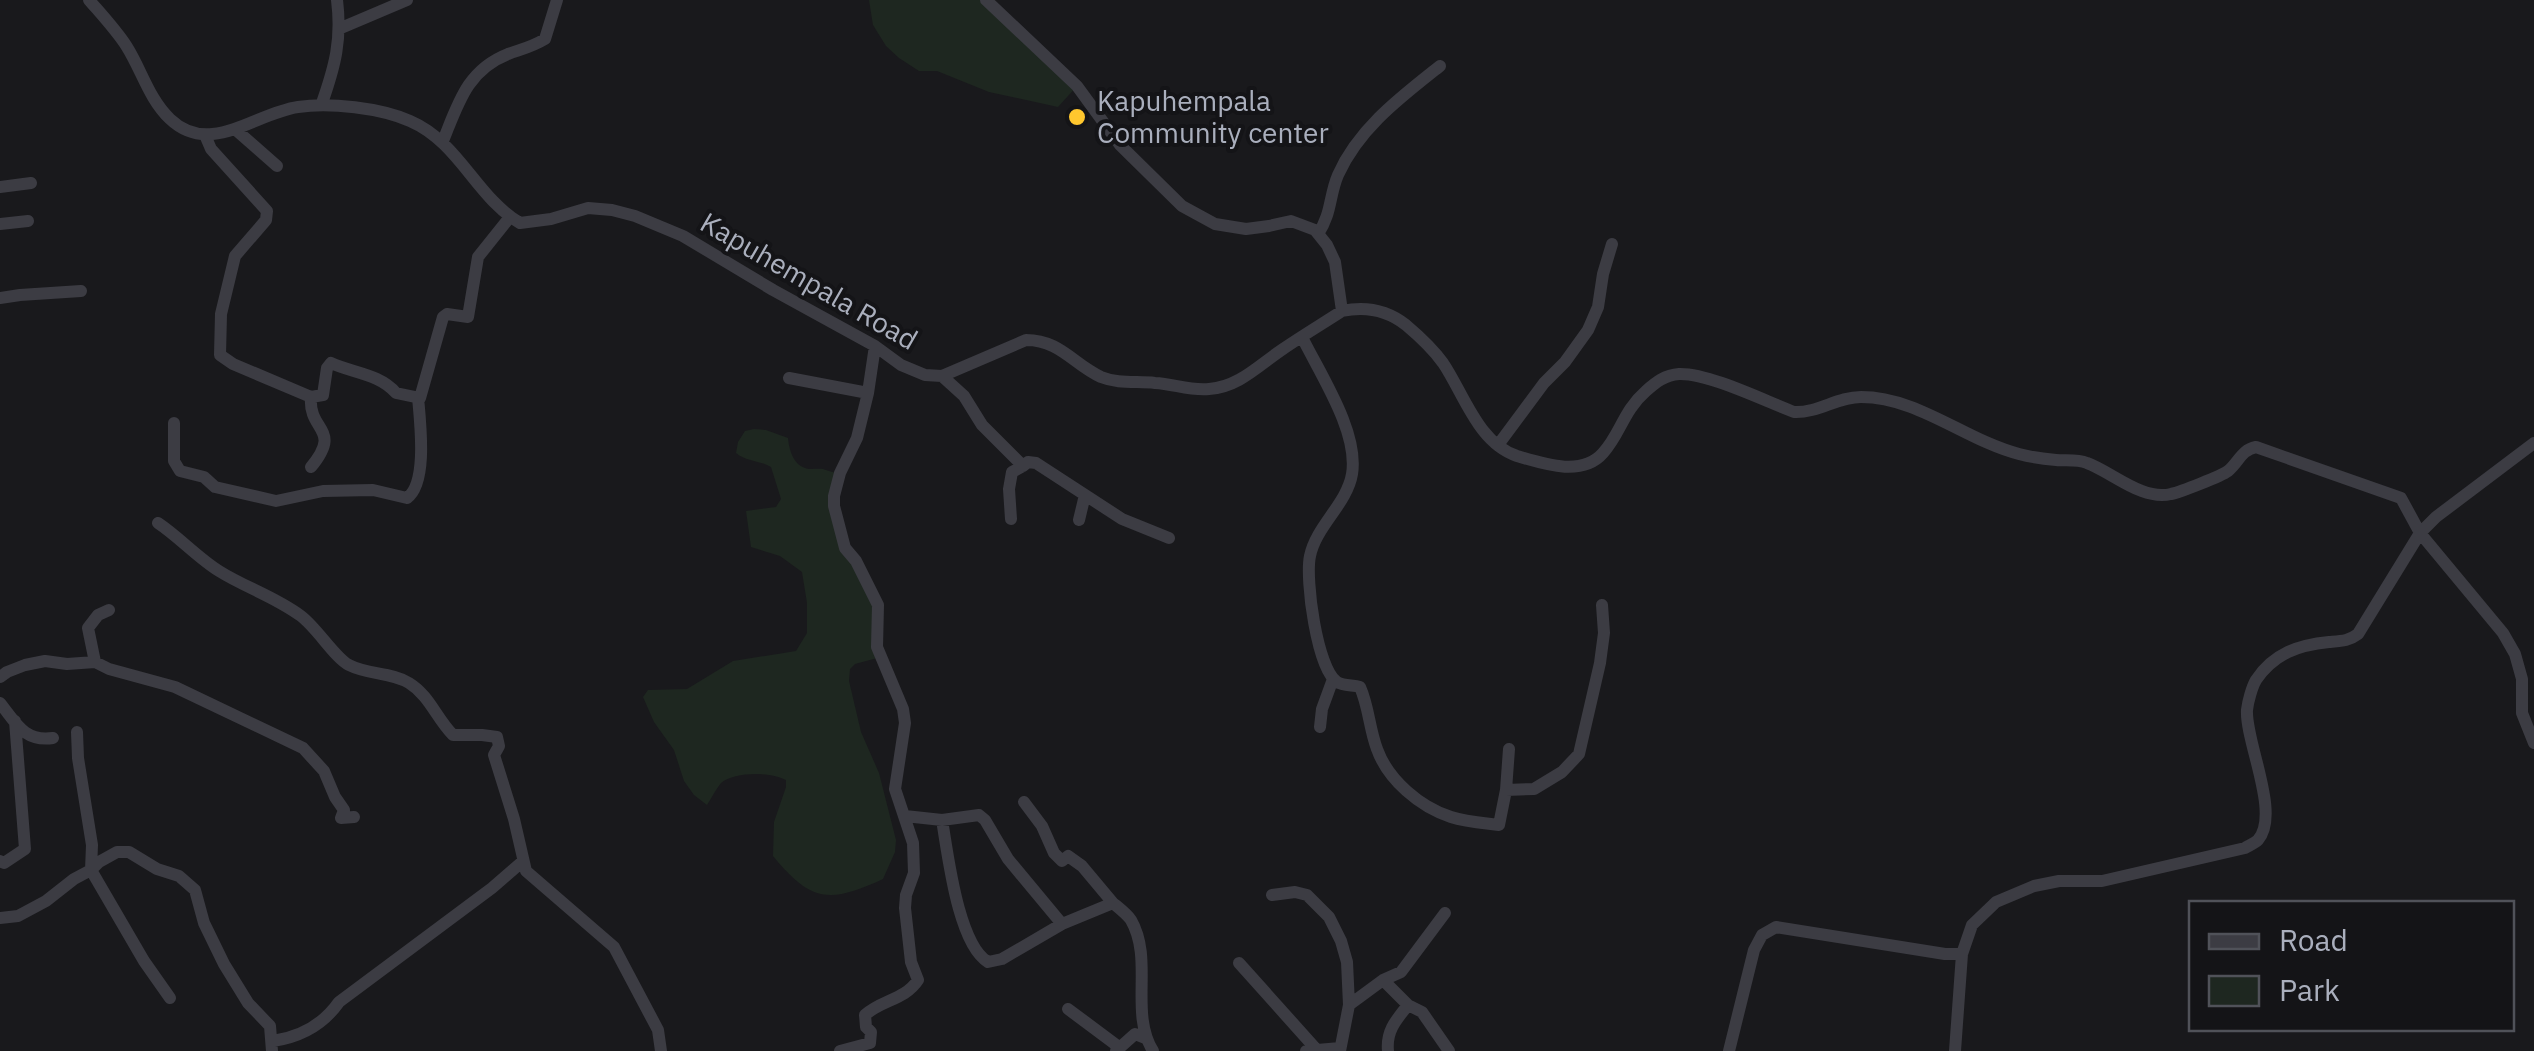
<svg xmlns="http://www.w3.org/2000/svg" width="2534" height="1051" font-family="'IBM Plex Sans',sans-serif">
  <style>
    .green { fill: #1e2720 }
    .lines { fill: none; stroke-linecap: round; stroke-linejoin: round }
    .minor { stroke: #3c3c43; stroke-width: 12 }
    .poi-dot { fill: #ffc72e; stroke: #141417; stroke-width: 4 }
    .labels { text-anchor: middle; stroke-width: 8; stroke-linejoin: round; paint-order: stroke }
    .poi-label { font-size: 28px; fill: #aaafbd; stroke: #141417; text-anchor: start }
    .street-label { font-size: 28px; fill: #aaafbd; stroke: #141417 }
  </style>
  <rect width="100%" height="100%" fill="#19191c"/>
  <path class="green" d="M869 0H986L1077 86 1058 107 989 92 937 71H919L899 58 886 46 873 25Z
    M754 429 766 430 788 438C789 449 793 464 805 468 809 470 818 468 823 469 829 471 834 473 840 473L836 486 845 548 878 605 881 657 855 664 850 669 849 681 861 732 879 773 896 840 895 852 883 879C829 904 811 902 773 856L774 822 786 787V780C771 772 735 771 721 783 716 789 711 799 707 805L694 795 684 781 674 750 654 722 643 697 648 690 687 689 733 661 796 651 807 633V603L802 572 780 556 751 547 746 511 776 507 781 499 771 467C759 460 747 462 736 453L738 442 745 431Z"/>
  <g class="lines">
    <path class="minor" d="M89 0C102 15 117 31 127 47 142 71 149 99 170 119 210 157 255 113 298 107 329 102 381 108 410 121 459 142 476 197 520 223L551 219 588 208 612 210 635 216 683 236 773 290 875 346 901 365 925 375 942 376 1026 340C1060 340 1073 364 1101 377 1118 384 1137 381 1155 383 1174 384 1190 391 1209 389 1239 387 1259 365 1283 349 1302 336 1322 324 1342 311 1366 306 1387 310 1406 325 1419 336 1433 349 1443 363 1464 394 1478 443 1517 456 1544 464 1582 477 1603 453 1621 433 1623 411 1646 391 1656 382 1665 375 1679 374 1709 373 1765 401 1794 412 1818 413 1837 397 1861 397 1918 397 1965 440 2019 454 2030 457 2044 459 2056 460 2066 461 2077 459 2087 463 2112 472 2142 501 2171 494 2181 492 2221 476 2228 471 2239 462 2241 450 2256 447L2401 498 2420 533 2503 633 2515 654 2522 679V713L2534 743
      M986 0 1077 86 1120 145 1182 206 1215 224 1246 229 1269 226 1291 221 1315 230 1327 245 1335 262 1342 311
      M341 28 407 0
      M322 103C335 66 342 40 337 0
      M236 130 277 166
      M205 135 211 149 267 211 266 220 235 256 221 314 220 355 233 364 311 397 323 395 327 368 331 363C353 373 380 374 396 393L420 398 443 317 447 314 468 317 478 257 510 217
      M443 141C458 104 467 70 508 54 522 49 532 47 545 39L557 0
      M0 187 31 183
      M0 224 28 221
      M1318 234C1332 213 1329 196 1338 175 1359 128 1401 97 1440 66
      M0 298 20 295 81 291
      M1302 337C1320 374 1359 432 1352 474 1347 504 1316 526 1310 556 1305 579 1317 669 1337 682 1343 686 1353 685 1360 687 1369 707 1369 728 1377 749 1388 780 1420 807 1451 817 1466 822 1483 823 1499 825L1506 790 1509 749
      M942 376 964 396 982 425 1023 466 1012 472 1009 489 1011 519
      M789 378 868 393
      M311 397C308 432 343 428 311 467
      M174 423V461L180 471 204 477 215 487 276 501 323 491 373 490 407 498C428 483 420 422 418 397
      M1498 445 1544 383 1565 362 1588 330 1598 307 1603 274 1612 244
      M1023 466 1028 462 1036 463 1122 519 1169 538
      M1079 520 1085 495
      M158 523C179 537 198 558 219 571 246 588 274 596 301 616 317 628 336 659 349 665 368 675 391 672 409 683 430 696 436 718 453 735H482L497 737 499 746 494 755 514 819 526 871 614 947 658 1030 661 1051
      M95 662 88 628 98 615 109 610
      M0 677 7 672 25 665 45 661 67 664 95 662 109 669 175 687 303 748 324 771 335 797 344 810 341 818 354 817
      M0 703C16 723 24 742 53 738
      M1320 727 1322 709 1333 679
      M77 732 78 758 92 845 91 870 144 961 170 998
      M1506 790 1534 789 1562 772 1579 754 1600 663 1604 633 1602 605
      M1024 802 1042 826 1054 853 1062 861 1068 856 1082 866 1113 903
      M905 816 942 820 979 815 985 820 1008 859 1062 924
      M942 820C948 855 958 944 988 962L1002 959 1062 924 1113 903C1119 908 1127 914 1131 920 1154 960 1129 1012 1153 1051
      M0 861 4 863 25 849 15 721
      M1272 895 1295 892 1307 895 1329 917 1341 941 1347 962 1349 1005 1340 1051
      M0 918 18 916 46 901 74 879 91 870 99 862 117 852H129L157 869 179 876 195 890 204 923 224 964 248 1003 270 1026 272 1051
      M1239 963 1316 1049
      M1383 980 1408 1005
      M1349 1005 1383 980 1401 972 1445 913
      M1068 1009 1119 1047
      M273 1041C300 1037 323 1025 339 1002L492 888 522 862
      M840 1051 870 1043 871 1032 866 1027 865 1015C881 1000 905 1000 918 980L911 962 905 908 906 895 914 873 913 843 895 789 905 723 903 709 877 647 878 605 856 561 845 548 834 506V496L840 473 857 438 868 393 875 346
      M1116 1051 1135 1034 1145 1038
      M1306 1051 1340 1048
      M1388 1051C1386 1031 1396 1020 1408 1005L1422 1012 1449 1051
      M1729 1051 1754 950 1762 935 1776 927 1945 954H1962
      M1955 1051 1962 954 1972 925 1996 902 2034 886 2059 881H2102L2245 848C2248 846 2255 843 2258 840 2281 814 2245 741 2247 710 2248 701 2252 687 2256 680 2274 653 2299 645 2329 642 2341 641 2349 641 2358 634L2420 533 2436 517 2534 443"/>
  </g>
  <circle class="poi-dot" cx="1077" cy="117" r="10"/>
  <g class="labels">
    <g class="poi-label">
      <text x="1097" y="111">Kapuhempala<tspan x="1097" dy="32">Community center</tspan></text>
    </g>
    <g class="street-label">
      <text transform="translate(809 281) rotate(30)" y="10">Kapuhempala Road</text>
    </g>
  </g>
  <rect x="2189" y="901" width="325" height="130" fill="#141417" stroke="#505259" stroke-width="2.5"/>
  <rect x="2209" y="934" width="50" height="15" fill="#3c3c43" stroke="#505259" stroke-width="2.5"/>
  <text x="2279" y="951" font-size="30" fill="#aaafbd">Road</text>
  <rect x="2209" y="976" width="50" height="30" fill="#1e2720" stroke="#505259" stroke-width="2.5"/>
  <text x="2279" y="1001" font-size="30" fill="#aaafbd">Park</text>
</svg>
